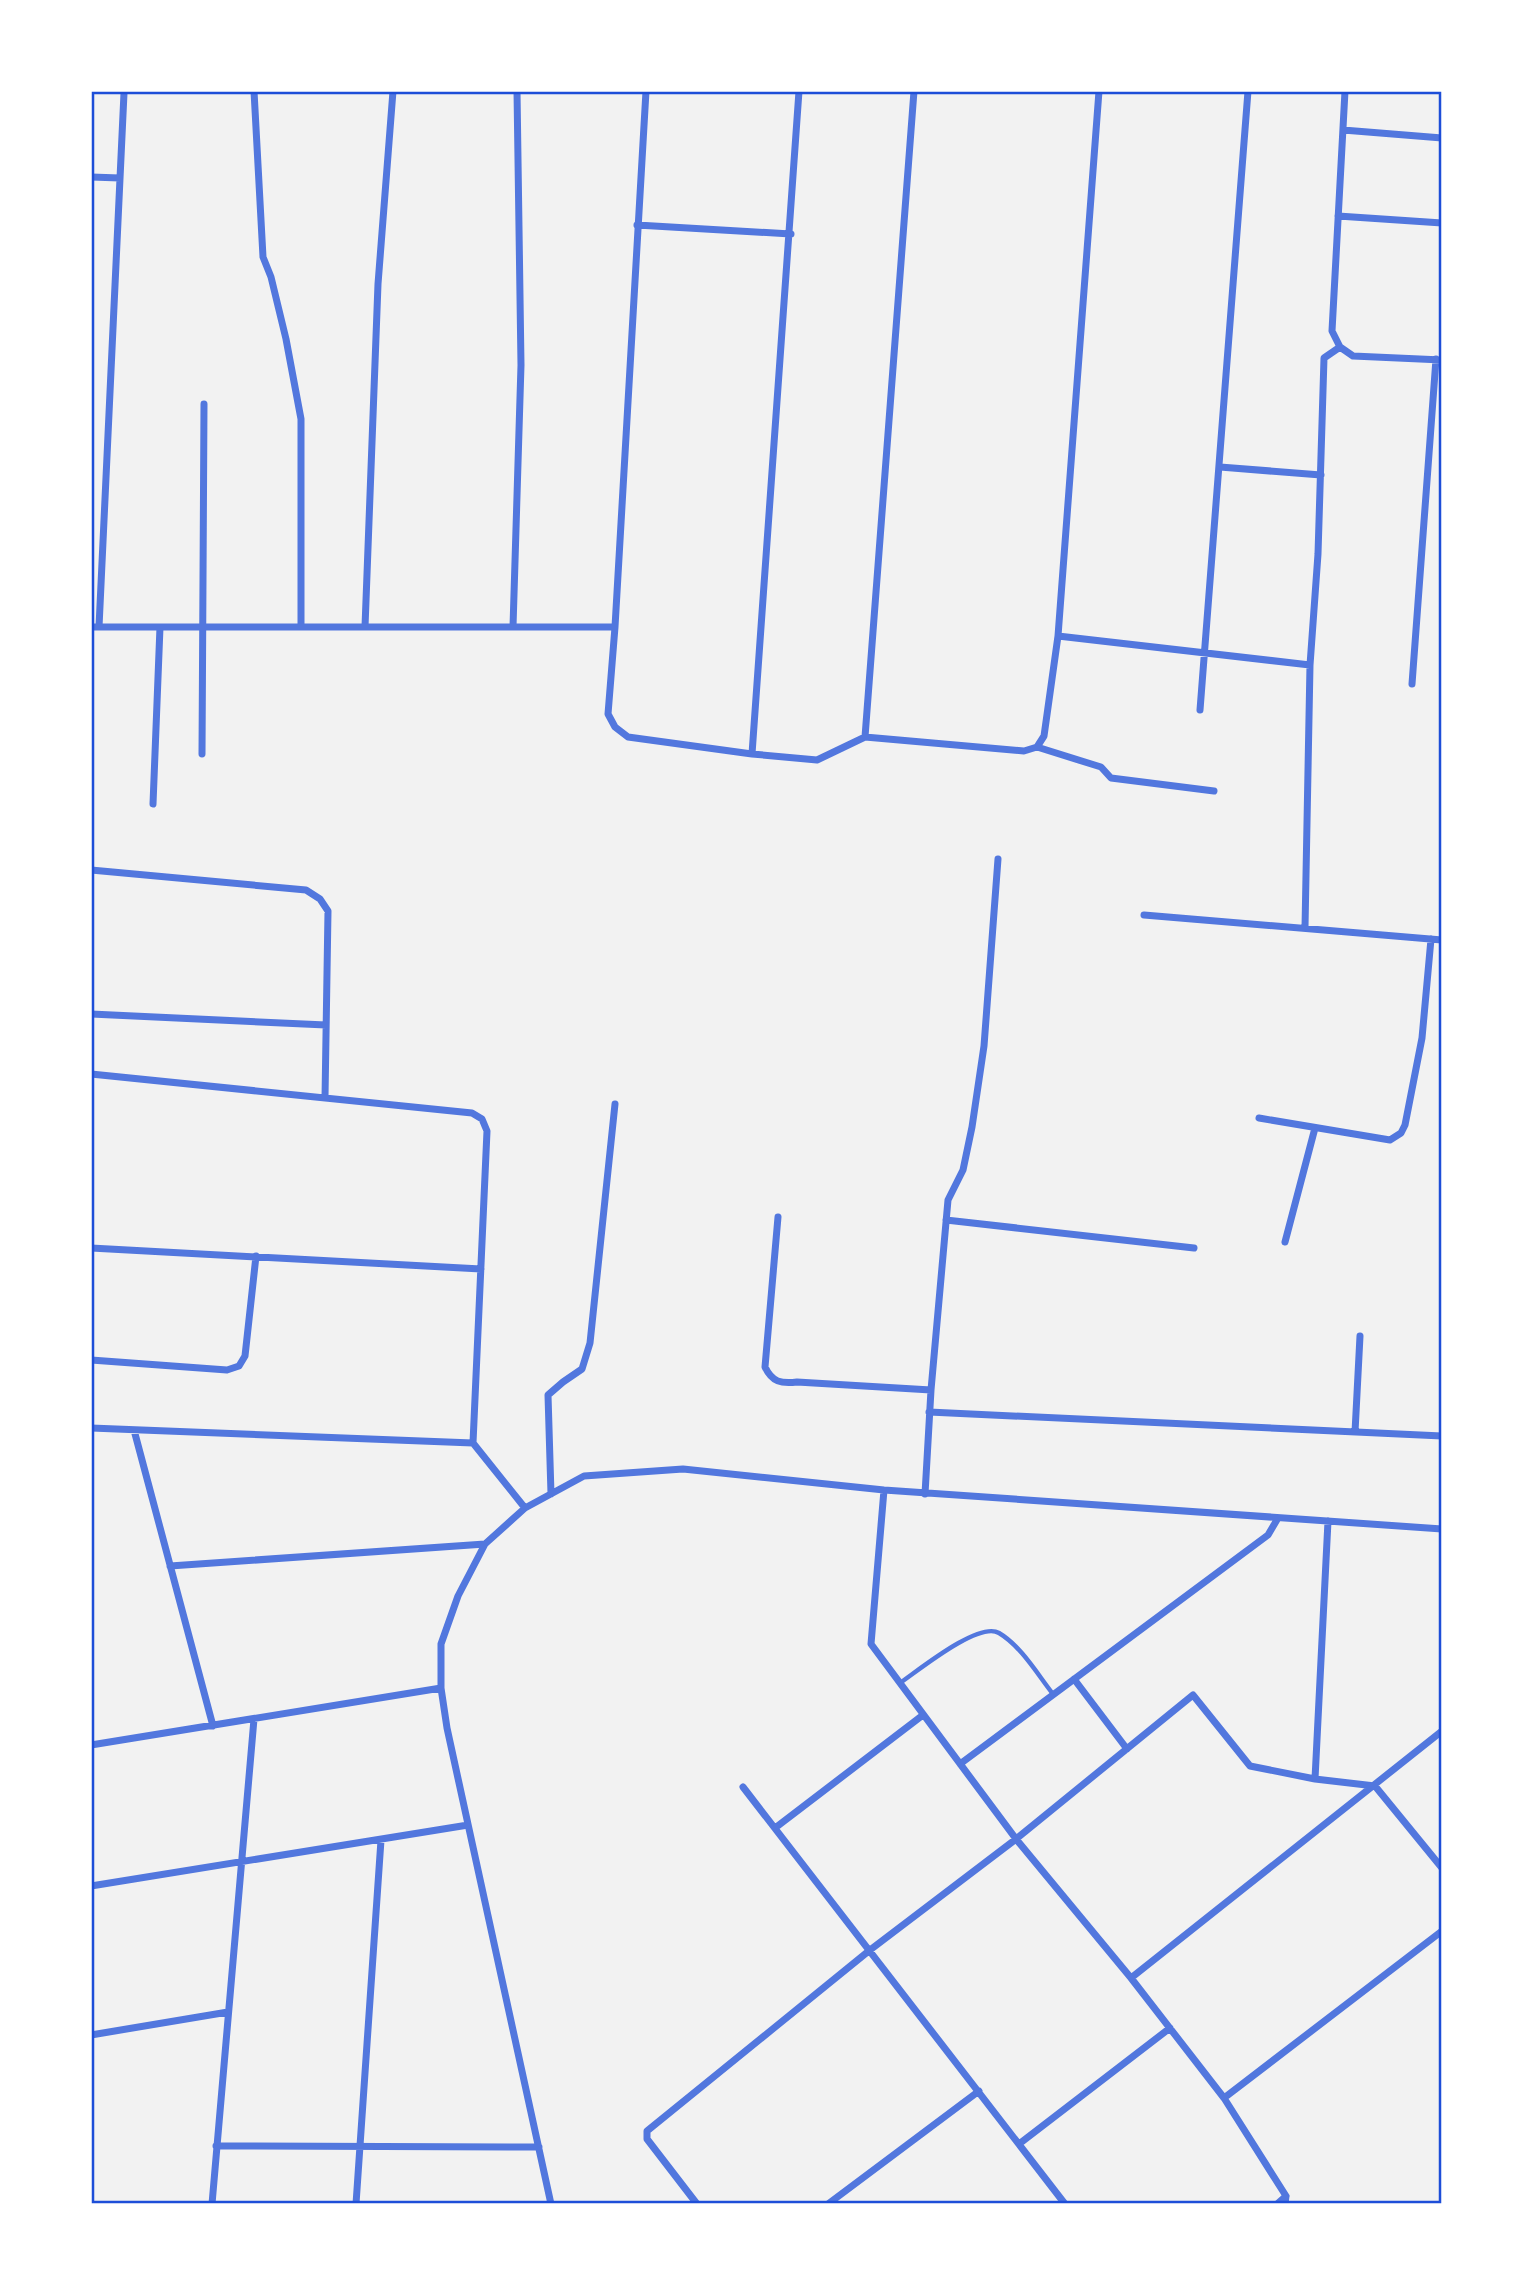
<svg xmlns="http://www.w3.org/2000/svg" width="1533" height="2295" font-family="'Work Sans',sans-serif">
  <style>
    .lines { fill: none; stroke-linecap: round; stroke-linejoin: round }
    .service { stroke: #5277de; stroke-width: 4.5 }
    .minor { stroke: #5277de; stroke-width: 7 }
    .neatline { fill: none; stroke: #1d4ed8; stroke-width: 2.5 }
  </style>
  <rect width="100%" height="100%" fill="#f2f2f2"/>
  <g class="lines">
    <path class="service" d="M900 1683C919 1670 979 1621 999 1633 1021 1646 1038 1675 1053 1694"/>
    <path class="minor" d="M254 91 263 257 271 277 286 339 301 419V627
      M646 91 615 627 608 714 615 727 628 737 752 754 817 760 865 737 1024 751 1037 747 1044 736 1058 636 1099 91
      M1345 91 1332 331 1340 347 1353 356 1442 360
      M1343 130 1442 138
      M91 177 120 178
      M1338 216 1442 223
      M637 225 791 234
      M1220 467 1321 475
      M91 627H615
      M99 627 124 93
      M365 627 378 284 393 91
      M513 627 521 365 517 91
      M1058 636 1310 665
      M1412 684 1436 359
      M1200 710 1248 91
      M865 737 914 91
      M1037 747 1101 767 1111 778 1214 791
      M202 754 204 404
      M752 754 799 91
      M153 804 160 627
      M91 870 306 890 320 899 328 911 325 1098
      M1144 915 1442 940
      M1305 928 1310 665 1318 554 1324 358 1340 347
      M91 1014 326 1025
      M91 1074 472 1113 482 1119 487 1131 473 1443
      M1259 1118 1390 1140 1401 1133 1405 1125 1422 1038 1431 939
      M778 1217 765 1367C772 1382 781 1384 797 1382L931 1390
      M946 1220 1194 1248
      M1285 1242 1315 1128
      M91 1248 481 1269
      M91 1360 227 1370 239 1366 245 1356 256 1256
      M929 1412 1442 1436
      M91 1428 473 1443 525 1508
      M134 1430 213 1726
      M1355 1432 1360 1336
      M884 1490 871 1644 1016 1839 1131 1978 1224 2098 1286 2196 1285 2204
      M551 1494 548 1395 563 1382 582 1369 590 1343 615 1104
      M925 1494 931 1390 948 1200 963 1170 972 1127 984 1046 998 859
      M170 1566 485 1544
      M1074 1679 1127 1749
      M91 1745 441 1688
      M960 1764 1268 1535 1278 1518
      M1315 1779 1328 1521
      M743 1787 1065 2204
      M775 1828 923 1715
      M91 1886 468 1825
      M1131 1978 1442 1731
      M91 2035 228 2012
      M1224 2098 1442 1931
      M1019 2144 1170 2028
      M216 2146 539 2147
      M212 2204 254 1719
      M356 2204 381 1840
      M551 2204 447 1728 441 1688V1644L458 1596 485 1544 525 1508 584 1476 683 1469 884 1490 1442 1529
      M697 2204 647 2139V2131L870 1950 1016 1839 1193 1695 1250 1766 1315 1779 1375 1786 1442 1868
      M828 2204 979 2091
      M1277 2204 1286 2196"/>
  </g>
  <rect width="1533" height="2295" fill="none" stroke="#ffffff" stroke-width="186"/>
  <rect x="93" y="93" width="1347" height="2109" class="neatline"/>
</svg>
